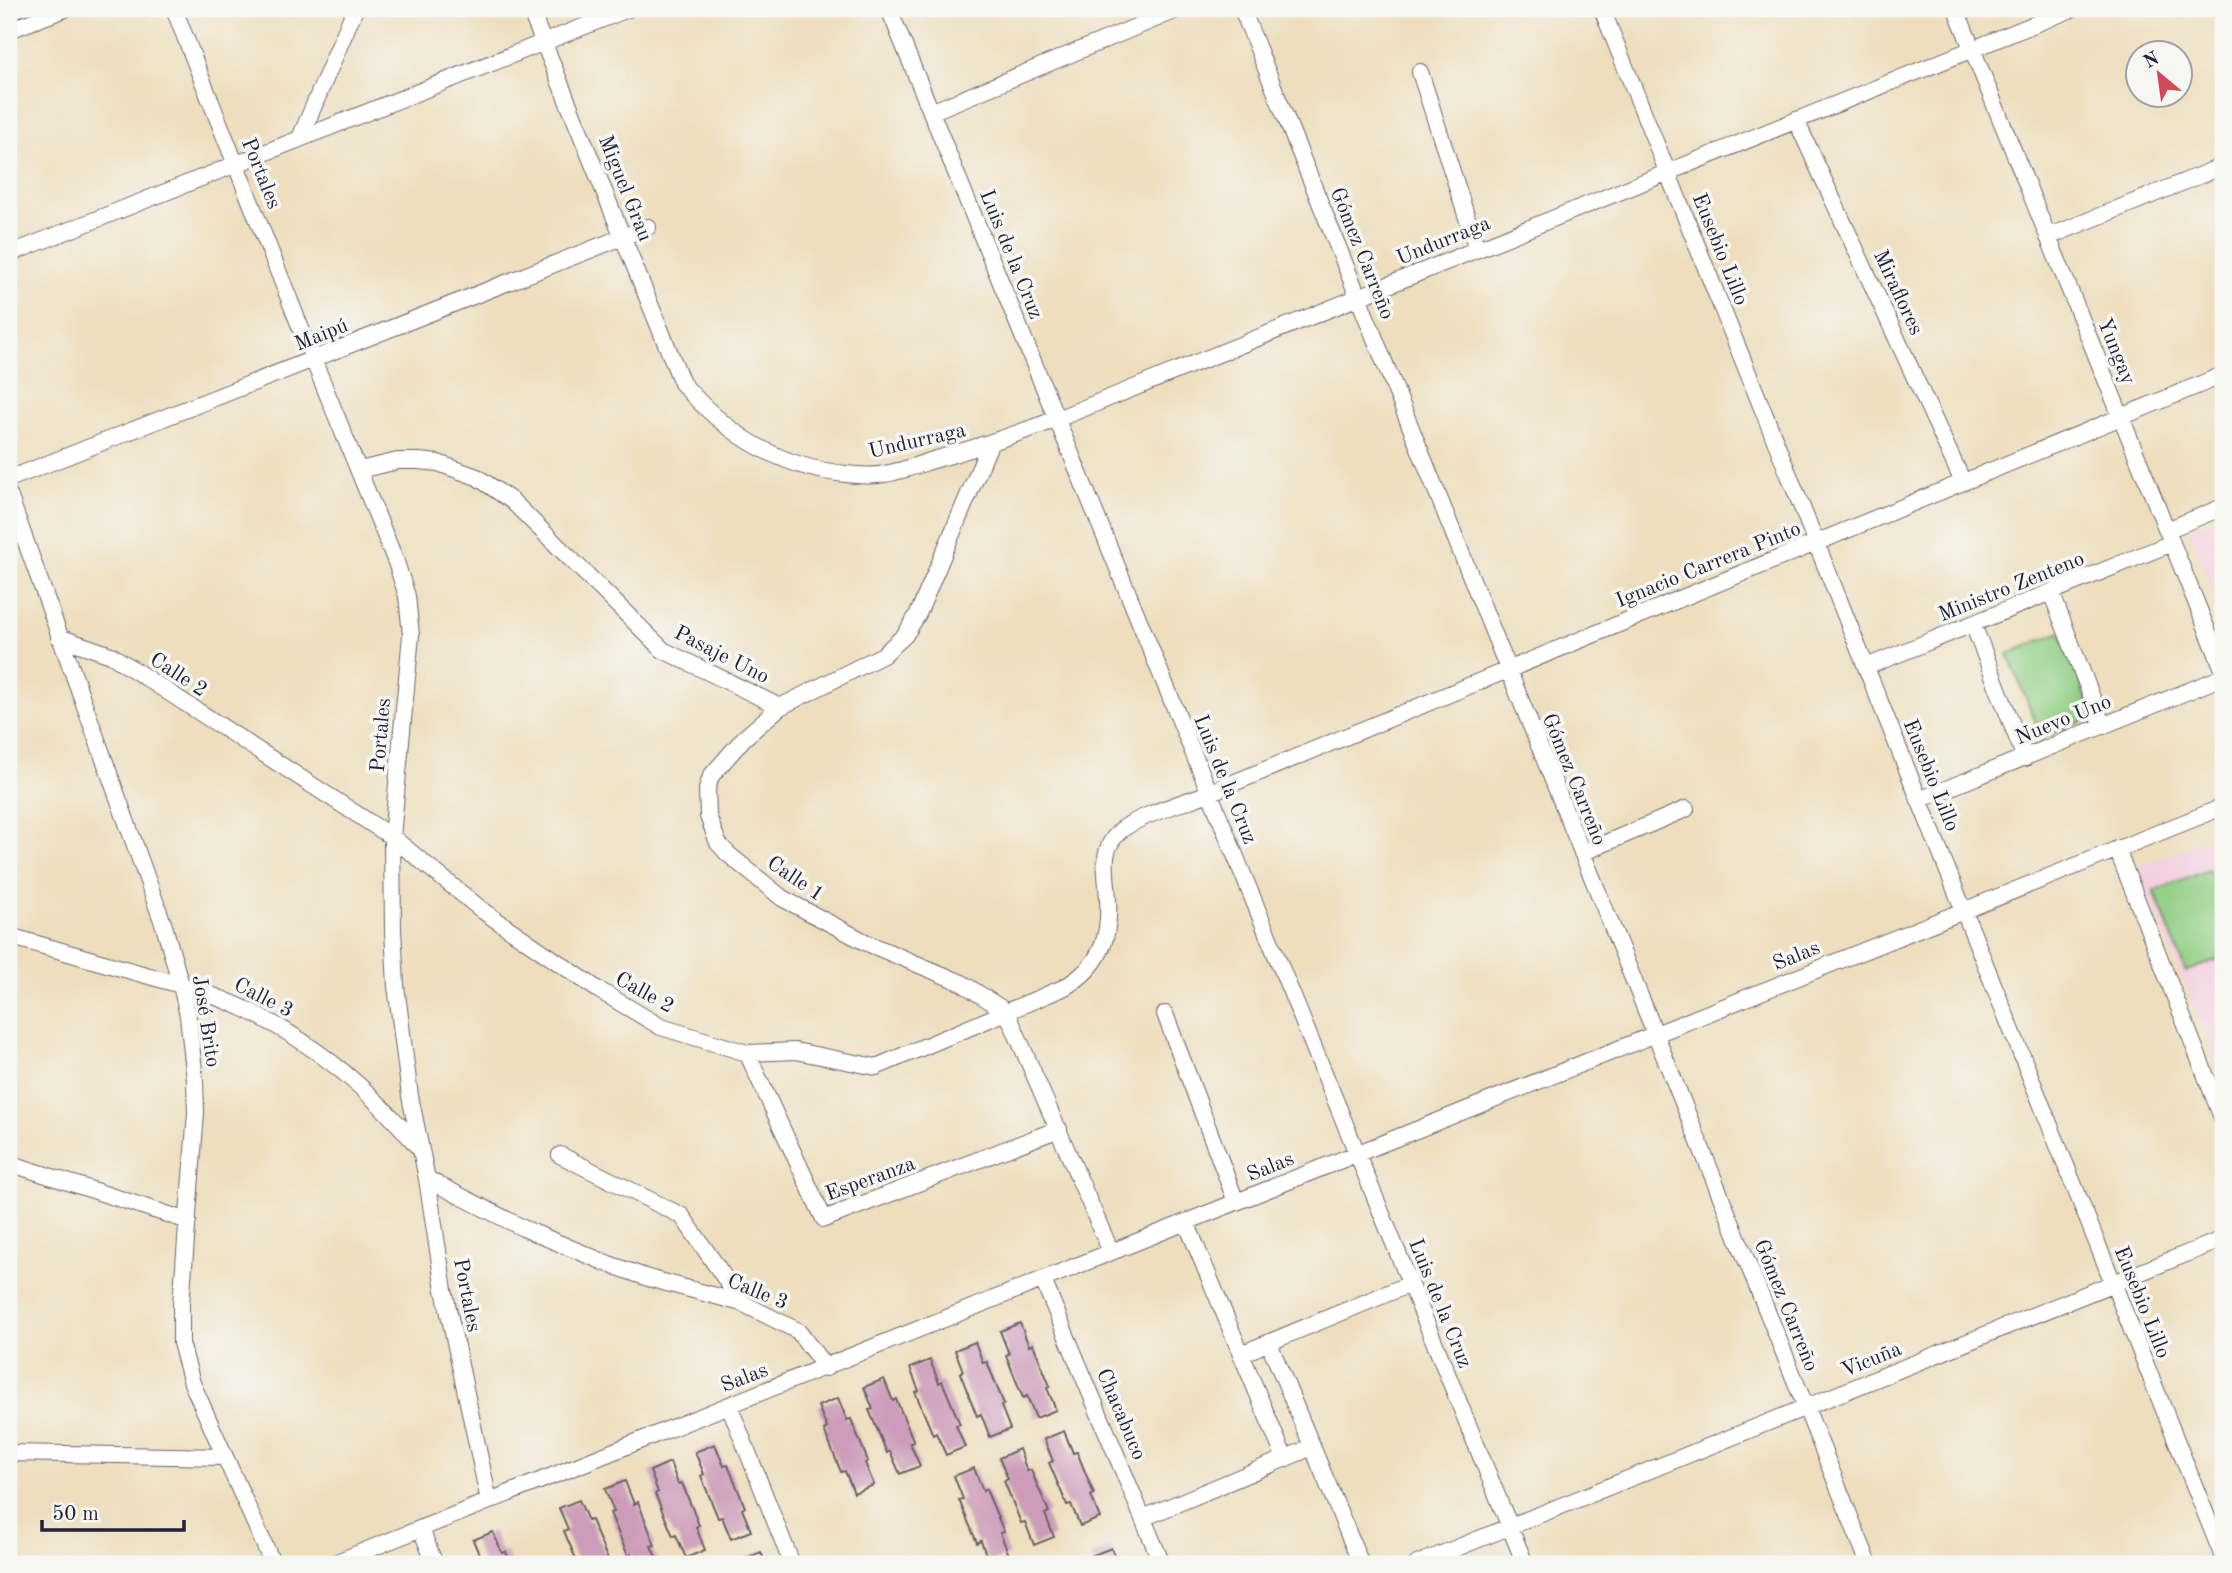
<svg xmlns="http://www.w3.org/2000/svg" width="2232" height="1573" font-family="'Old Standard TT',serif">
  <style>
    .built { fill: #f3cfdf }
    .green { fill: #93cf85; stroke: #5a7860; stroke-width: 2 }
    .building { fill: #cd9cba }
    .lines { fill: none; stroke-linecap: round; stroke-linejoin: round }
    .street-casing { stroke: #696468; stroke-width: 18 }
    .street { stroke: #fff; stroke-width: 16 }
    .labels { text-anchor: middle; stroke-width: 7; stroke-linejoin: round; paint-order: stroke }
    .street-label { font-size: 21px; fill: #22223b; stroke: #f6f6f2 }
  </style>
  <rect width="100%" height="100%" fill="#f6f6f2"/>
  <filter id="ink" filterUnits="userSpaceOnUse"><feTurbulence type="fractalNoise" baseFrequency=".0143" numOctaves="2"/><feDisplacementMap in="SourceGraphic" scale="14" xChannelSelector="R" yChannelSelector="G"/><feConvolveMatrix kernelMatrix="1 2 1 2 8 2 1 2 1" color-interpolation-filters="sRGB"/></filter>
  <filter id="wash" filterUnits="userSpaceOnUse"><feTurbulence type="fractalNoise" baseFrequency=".00686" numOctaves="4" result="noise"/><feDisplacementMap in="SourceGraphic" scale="28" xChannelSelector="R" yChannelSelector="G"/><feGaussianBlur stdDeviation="1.57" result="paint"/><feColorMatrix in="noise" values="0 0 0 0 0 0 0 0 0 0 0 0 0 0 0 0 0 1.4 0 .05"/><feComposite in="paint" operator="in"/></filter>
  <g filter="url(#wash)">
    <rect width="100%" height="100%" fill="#eedebd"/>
    <path class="built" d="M2223 516V616L2188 529Z
      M2223 832V1077L2137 868Z"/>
    <path class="green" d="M2060 632 2094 717 2042 738 2008 654Z
      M2209 870 2223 908V957L2186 972 2154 891Z"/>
    <g id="blocks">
      <path class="building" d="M1020 1323 1029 1346 1033 1344 1050 1386 1047 1388 1056 1410 1036 1418 1027 1396 1023 1398 1006 1355 1009 1354 1000 1331Z
        M975 1342 983 1363 987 1362 1004 1404 1001 1406 1010 1429 990 1437 981 1414 977 1416 960 1373 963 1371 955 1350Z
        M930 1360 939 1383 942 1381 960 1424 956 1425 965 1447 946 1455 936 1433 933 1435 915 1392 919 1391 910 1368Z
        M884 1379 893 1401 896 1399 914 1442 910 1443 920 1466 900 1474 890 1451 887 1453 869 1410 873 1409 864 1387Z
        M838 1398 847 1420 851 1419 868 1461 865 1463 874 1485 854 1493 845 1471 841 1472 824 1430 827 1428 818 1406Z
        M1064 1431 1073 1453 1077 1452 1094 1494 1091 1496 1100 1518 1080 1526 1071 1504 1067 1505 1049 1463 1053 1461 1044 1439Z
        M715 1444 724 1466 728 1465 745 1507 742 1509 751 1531 731 1539 722 1517 718 1518 701 1476 704 1474 695 1452Z
        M1019 1449 1027 1471 1031 1470 1049 1512 1045 1514 1054 1537 1034 1545 1025 1522 1021 1523 1004 1481 1008 1479 999 1458Z
        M670 1462 678 1484 682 1483 699 1525 696 1527 705 1550 686 1558 676 1535 673 1536 655 1494 658 1492 650 1471Z
        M974 1468 983 1491 986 1489 1004 1532 1000 1533 1009 1555 989 1563 981 1541 977 1543 959 1500 963 1499 954 1476Z
        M625 1481 634 1504 638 1502 655 1545 651 1546 659 1564H636L631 1554 628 1556 610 1513 614 1512 605 1489Z
        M579 1500 588 1521 591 1520 609 1562 605 1564H578L564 1531 568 1529 559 1508Z
        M493 1532 502 1553 506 1552 511 1564H476L482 1561 473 1540Z
        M1111 1548 1118 1564H1095L1091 1556Z
        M761 1552 766 1564H742L741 1560Z"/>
    </g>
  </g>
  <g filter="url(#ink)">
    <use href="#blocks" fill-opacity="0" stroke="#696468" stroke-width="2"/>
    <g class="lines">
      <g class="street-casing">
        <path id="street" d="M174 9 313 359 396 562 407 596 411 635 392 837 393 930 396 986 410 1096 427 1179 444 1290 489 1501
          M530 9 682 383C725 433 780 468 846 474 858 475 872 477 884 474 899 472 915 466 930 461 973 449 1014 435 1057 419L2072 9
          M889 9 1525 1564
          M1242 9 1869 1564
          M1602 9 2223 1557
          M1956 9 2223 669
          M9 30 65 9
          M1420 72 1477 249
          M931 112 1179 9
          M1796 120 1963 482
          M300 138 355 9
          M2048 237 2223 166
          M9 254 628 9
          M990 444 918 614 905 635 883 655 780 707 744 738 711 776 707 789 708 816 718 843 728 854 782 898 867 943 962 983 1007 1012
          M359 470 398 461H419L438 463 477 477 512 501 663 650 780 707
          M9 479 648 227
          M9 495 164 926 181 985 188 1016 195 1080 196 1113 181 1304V1343L192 1383 273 1564
          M2167 530 2223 507
          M2051 592 2103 726
          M1973 624 2025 758
          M59 637 111 655 392 837 483 911 597 989 661 1027 747 1053 795 1051 876 1067 1063 988C1105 965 1112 931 1107 886 1105 865 1102 848 1120 831 1137 816 1186 802 1209 793L2223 375
          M1866 667 2172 543
          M1919 800 2223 677
          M2117 849 2223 1120
          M1582 853 1686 809
          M9 936C53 949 98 961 142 974 178 984 214 994 247 1010 315 1043 372 1091 420 1149
          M1007 1012 1111 1252
          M1165 1014 1236 1202
          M747 1053 824 1219 1059 1129
          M560 1155 682 1216 742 1303
          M9 1163 188 1221
          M427 1179 523 1228 606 1263 648 1278 742 1303 798 1331 826 1368
          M1186 1222 1285 1459
          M1043 1280 1162 1564
          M1269 1343 1361 1564
          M1241 1354 1410 1284
          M729 1405 792 1564
          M9 1453 225 1457
          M1143 1518 1312 1447
          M421 1529 435 1564
          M332 1564 2223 807
          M1417 1564 2223 1239"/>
      </g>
      <use href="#street" class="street"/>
    </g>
  </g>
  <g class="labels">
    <g class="street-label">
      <text transform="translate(262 173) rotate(68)" y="7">Portales</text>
      <text transform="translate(626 188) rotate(68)" y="7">Miguel Grau</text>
      <text transform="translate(1443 240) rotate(-22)" y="7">Undurraga</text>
      <text transform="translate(1721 249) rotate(68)" y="7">Eusebio Lillo</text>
      <text transform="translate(1363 253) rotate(68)" y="7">Gómez Carreño</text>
      <text transform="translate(1012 254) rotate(68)" y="7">Luis de la Cruz</text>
      <text transform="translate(1899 292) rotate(65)" y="7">Miraflores</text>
      <text transform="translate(321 334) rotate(-22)" y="7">Maipú</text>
      <text transform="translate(2117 351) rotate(68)" y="7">Yungay</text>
      <text transform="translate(917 440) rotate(-13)" y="7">Undurraga</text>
      <text transform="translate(1708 564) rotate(-22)" y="7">Ignacio Carrera Pinto</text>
      <text transform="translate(2011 586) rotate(-22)" y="7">Ministro Zenteno</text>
      <text transform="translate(722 654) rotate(27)" y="7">Pasaje Uno</text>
      <text transform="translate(179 674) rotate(33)" y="7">Calle 2</text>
      <text transform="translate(2063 719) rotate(-22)" y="7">Nuevo Uno</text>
      <text transform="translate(380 735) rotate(-85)" y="7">Portales</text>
      <text transform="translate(1932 775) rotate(68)" y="7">Eusebio Lillo</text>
      <text transform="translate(1226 779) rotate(68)" y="7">Luis de la Cruz</text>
      <text transform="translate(1575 779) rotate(68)" y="7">Gómez Carreño</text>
      <text transform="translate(796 878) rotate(34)" y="7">Calle 1</text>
      <text transform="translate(1796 955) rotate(-22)" y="7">Salas</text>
      <text transform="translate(645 992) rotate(29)" y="7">Calle 2</text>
      <text transform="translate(264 997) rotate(27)" y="7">Calle 3</text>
      <text transform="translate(207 1021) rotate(81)" y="7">José Brito</text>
      <text transform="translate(1270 1166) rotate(-22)" y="7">Salas</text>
      <text transform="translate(870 1178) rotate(-20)" y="7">Esperanza</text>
      <text transform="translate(758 1291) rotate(22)" y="7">Calle 3</text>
      <text transform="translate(468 1295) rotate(79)" y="7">Portales</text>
      <text transform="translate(2143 1302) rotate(68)" y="7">Eusebio Lillo</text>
      <text transform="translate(1441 1303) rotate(68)" y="7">Luis de la Cruz</text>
      <text transform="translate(1787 1305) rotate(68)" y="7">Gómez Carreño</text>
      <text transform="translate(1871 1359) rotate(-22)" y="7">Vicuña</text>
      <text transform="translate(744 1377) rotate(-21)" y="7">Salas</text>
      <text transform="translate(1122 1414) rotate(67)" y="7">Chacabuco</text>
    </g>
  </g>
  <rect width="2232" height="1573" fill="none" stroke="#f6f6f2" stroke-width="35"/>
  <g transform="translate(2159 74) rotate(331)"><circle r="33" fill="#f6f6f2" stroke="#a1a1a9" stroke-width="2"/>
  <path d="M0-5L12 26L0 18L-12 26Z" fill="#d1495b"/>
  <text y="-10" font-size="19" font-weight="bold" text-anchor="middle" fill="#22223b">N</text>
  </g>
  <path d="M42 1520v10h142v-10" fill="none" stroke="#22223b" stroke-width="3.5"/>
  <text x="52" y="1520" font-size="21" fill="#22223b" stroke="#f6f6f2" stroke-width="5" paint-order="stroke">50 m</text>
</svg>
